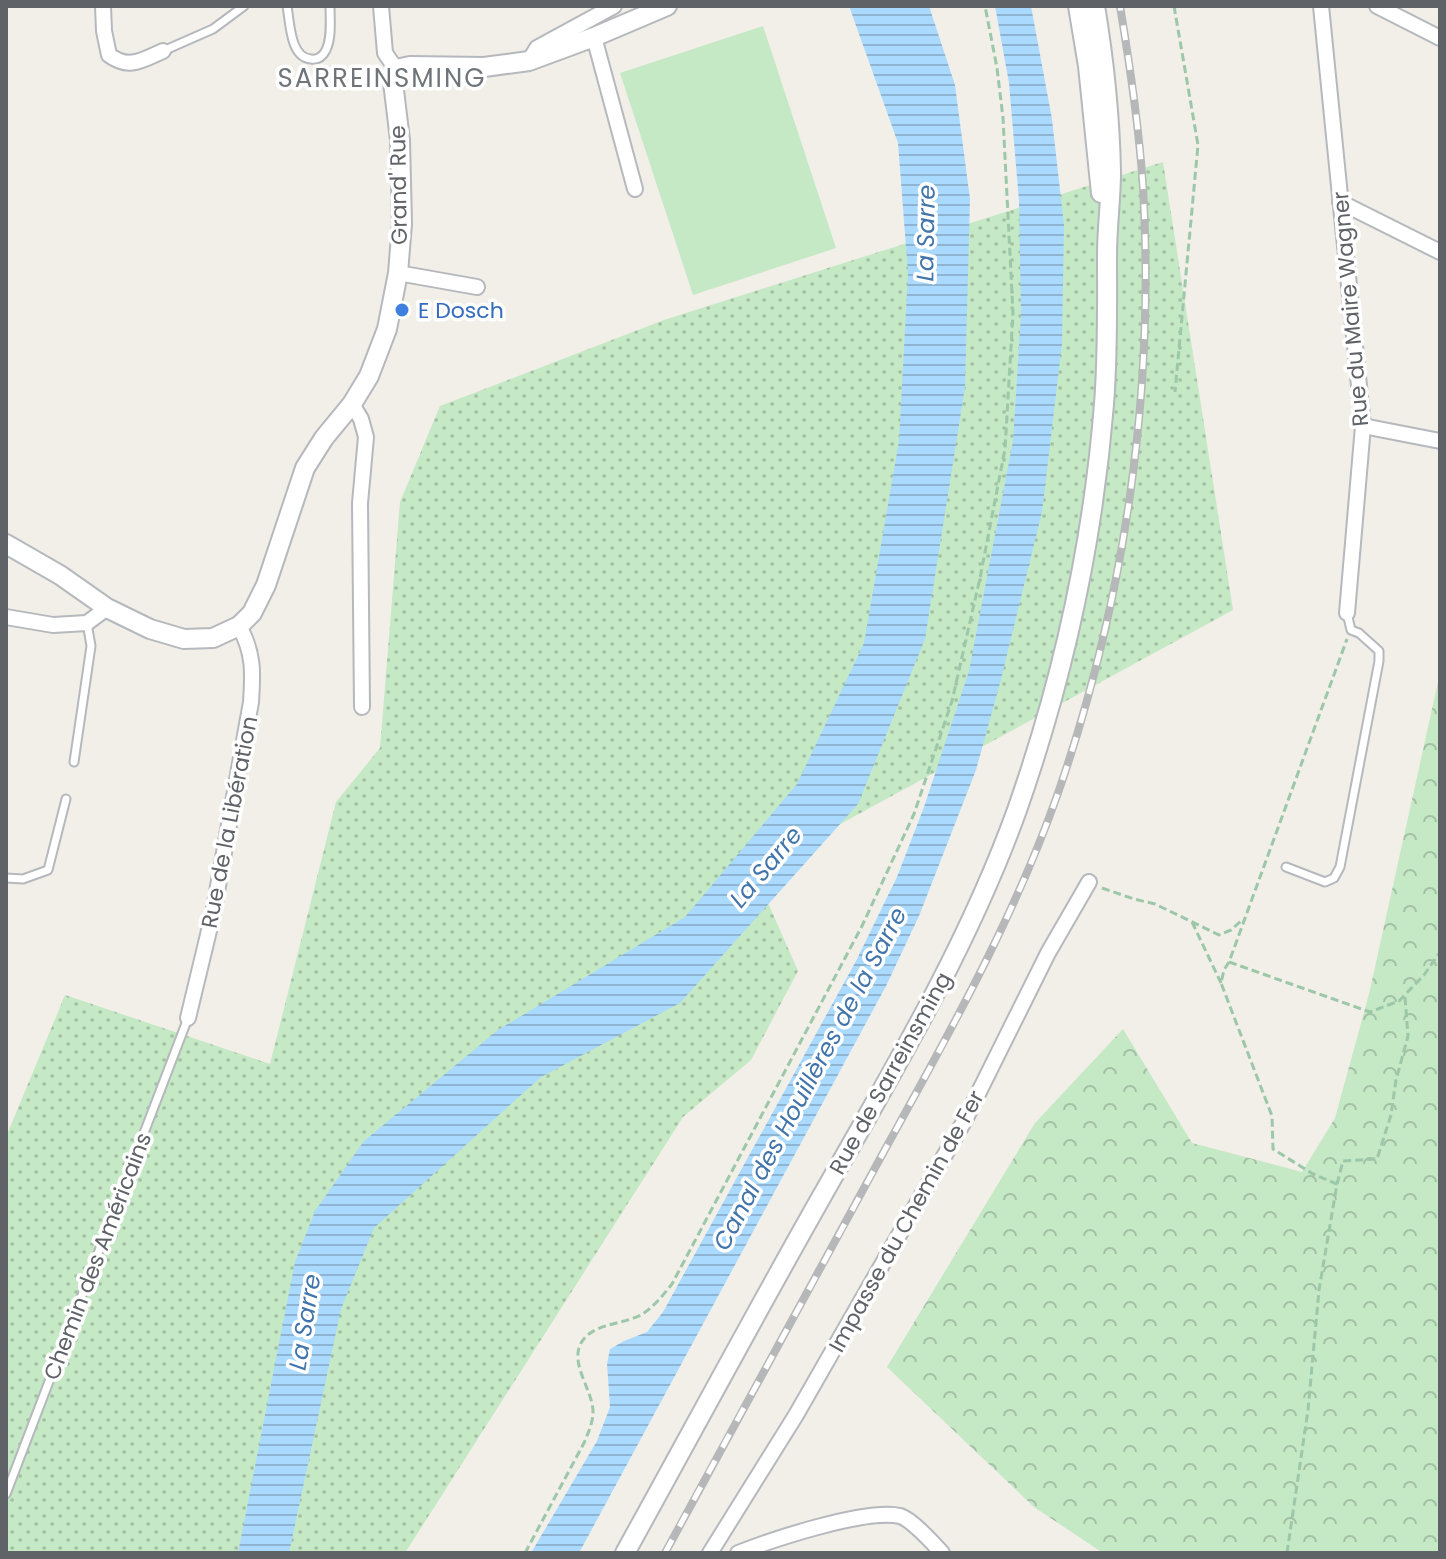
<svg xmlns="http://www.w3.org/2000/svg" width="1446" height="1559" font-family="Poppins,sans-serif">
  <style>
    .grass { fill: url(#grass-dots) }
    .forest { fill: url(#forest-crowns) }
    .garden { fill: #c5e8c5 }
    .water { fill: url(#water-rules) }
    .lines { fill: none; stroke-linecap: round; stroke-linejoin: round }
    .service-casing { stroke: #b5b8bc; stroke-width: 11 }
    .minor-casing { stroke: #b5b8bc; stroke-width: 18 }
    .tertiary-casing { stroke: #b5b8bc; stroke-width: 22 }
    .path { stroke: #9cc7a9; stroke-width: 3; stroke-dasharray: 8 4; stroke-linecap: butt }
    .service { stroke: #fff; stroke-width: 7 }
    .minor { stroke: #fff; stroke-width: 14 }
    .tertiary { stroke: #fff; stroke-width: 18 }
    .rail-casing { stroke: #b6b7b8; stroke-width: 8 }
    .rail { stroke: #fff; stroke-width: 5; stroke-dasharray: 15; stroke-linecap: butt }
    .shop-dot { fill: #3f7fe0; stroke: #fff; stroke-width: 3 }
    .labels { text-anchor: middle; stroke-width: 7; stroke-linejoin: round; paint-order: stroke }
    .street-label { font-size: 22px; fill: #5f6368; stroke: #fff }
    .shop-label { font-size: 22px; fill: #366cbe; stroke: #fff; text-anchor: start }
    .water-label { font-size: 24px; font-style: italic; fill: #4174aa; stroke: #fff }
    .quarter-label { font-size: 26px; letter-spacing: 2px; fill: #70757a; stroke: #fff }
  </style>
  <defs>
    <pattern id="grass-dots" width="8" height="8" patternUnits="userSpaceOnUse" patternTransform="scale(2)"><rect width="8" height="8" fill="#c5e8c5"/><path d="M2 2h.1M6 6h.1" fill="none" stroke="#a3c0a4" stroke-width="1.8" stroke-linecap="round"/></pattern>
    <pattern id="forest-crowns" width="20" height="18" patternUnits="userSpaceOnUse" patternTransform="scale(2)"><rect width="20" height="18" fill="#c5e8c5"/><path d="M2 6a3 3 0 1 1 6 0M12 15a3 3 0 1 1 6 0" fill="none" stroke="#a3c0a4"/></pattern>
    <pattern id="water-rules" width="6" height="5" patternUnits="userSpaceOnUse" patternTransform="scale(2)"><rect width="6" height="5" fill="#aadaff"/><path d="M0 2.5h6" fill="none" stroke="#8eb4d2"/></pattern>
  </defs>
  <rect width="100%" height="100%" fill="#f1efe8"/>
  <path class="grass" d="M1163 162 1233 610 754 871 798 971 751 1060 683 1117 405 1553H6V1137L65 995 270 1064 336 802 380 748 400 502 440 406 664 320Z"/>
  <path class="forest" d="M1440 673V1553H1103L1034 1507 887 1367 1035 1123 1123 1029 1192 1143 1302 1172 1335 1118 1369 994Z"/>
  <path class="garden" d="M763 26 836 248 693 295 620 73Z"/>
  <path class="water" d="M849 6H929L955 85 970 199 965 387 925 639 858 804 680 1003 541 1077 374 1228 341 1309 289 1553H238L295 1262 315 1211 364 1141 498 1030 685 917 797 784 864 643 899 441 908 273 898 143Z
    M995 6H1031L1052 119 1064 225 1062 344 1042 512 1000 683 976 770 919 916 886 986 579 1553H531L597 1441 610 1407 607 1364 610 1349 624 1341 647 1332 663 1312 856 961 897 877 924 807 969 671 1013 441 1021 314 1019 201 1009 83Z"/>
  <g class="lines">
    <g class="service-casing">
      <path id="service" d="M287 6C290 22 290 58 311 59 318 60 323 56 326 50 332 38 330 19 330 6
        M163 51 213 29 244 6
        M74 762 91 646 87 623
        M1286 867 1325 882 1334 878 1340 867 1379 661V651L1359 633 1351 630 1347 613
        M6 878 23 879 48 870 66 799
        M6 1494 188 1018"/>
    </g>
    <g class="minor-casing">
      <path id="minor" d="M103 6 104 31 109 55C129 70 142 60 163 51
        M381 6 385 53 396 69
        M1321 6 1363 426 1347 613
        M1377 6 1440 38
        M594 37 635 189
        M529 61 537 48 614 6
        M1340 202 1440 252
        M398 273 477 287
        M352 404 361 419 366 437 360 503 362 707
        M1363 426 1440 441
        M6 617 53 625 87 623 107 608
        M188 1018 213 914 251 702C253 672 254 653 239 626
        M710 1553 796 1415 966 1118 1048 953 1089 882
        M738 1553C771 1540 867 1508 900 1516 911 1519 934 1544 942 1553"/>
    </g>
    <g class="tertiary-casing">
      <path id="tertiary" d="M1078 6 1088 66 1101 193
        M6 544 60 575 107 608 150 629 184 639 213 638 239 626 252 613 266 585 305 468 324 438 352 404 369 376 387 329 398 273 402 224 400 140 393 82 396 69 410 66 484 67 529 61 594 37 667 6
        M625 1553C691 1434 755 1314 822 1196 893 1071 968 946 1017 810 1063 679 1093 543 1104 404 1108 355 1107 304 1107 255 1107 227 1111 199 1111 172 1110 116 1104 60 1095 6"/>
    </g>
    <path class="path" d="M1174 6 1198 145 1175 392
      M1102 888 1134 899 1155 904 1219 935 1231 930 1243 919
      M1192 922 1221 983
      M1229 962 1370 1012 1399 1001 1424 975 1440 952
      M1337 1184 1343 1161 1377 1159 1391 1115 1396 1080 1408 1036 1405 997
      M525 1553 584 1443C588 1433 593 1423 593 1412 593 1391 571 1366 580 1345 590 1323 622 1325 641 1315 654 1307 663 1295 672 1284L862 926 914 814 952 701 980 578 1005 449 1013 313 1003 118 997 68 985 6
      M1287 1553 1308 1410 1319 1290 1337 1184 1313 1174 1273 1149 1272 1116 1221 983 1224 970 1229 962 1347 639"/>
    <use href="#service" class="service"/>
    <use href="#minor" class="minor"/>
    <use href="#tertiary" class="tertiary"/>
    <g class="rail-casing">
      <path id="rail" d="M665 1553C739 1416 814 1281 888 1144 951 1030 1015 916 1058 793 1125 600 1155 392 1143 187 1139 127 1130 66 1120 6"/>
    </g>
    <use href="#rail" class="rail"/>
  </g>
  <circle class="shop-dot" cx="402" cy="310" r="8"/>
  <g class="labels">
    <g class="street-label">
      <text transform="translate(398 185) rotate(-91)" y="8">Grand' Rue</text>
      <text transform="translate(1350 309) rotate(-95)" y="8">Rue du Maire Wagner</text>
      <text transform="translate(229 822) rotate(-79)" y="8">Rue de la Libération</text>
      <text transform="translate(890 1073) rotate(-61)" y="8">Rue de Sarreinsming</text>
      <text transform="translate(906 1221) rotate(-61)" y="8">Impasse du Chemin de Fer</text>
      <text transform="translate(97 1256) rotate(-69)" y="8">Chemin des Américains</text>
    </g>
    <g class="shop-label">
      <text x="418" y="318">E Dosch</text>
    </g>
    <g class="water-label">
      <text transform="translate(926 233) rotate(-89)" y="8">La Sarre</text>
      <text transform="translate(766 867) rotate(-50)" y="8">La Sarre</text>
      <text transform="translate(810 1079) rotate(-62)" y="8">Canal des Houillères de la Sarre</text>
      <text transform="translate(305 1322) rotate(-81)" y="8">La Sarre</text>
    </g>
    <g class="quarter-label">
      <text x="382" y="87">SARREINSMING</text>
    </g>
  </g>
  <rect width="1446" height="1559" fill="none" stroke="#5f6368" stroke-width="16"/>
</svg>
